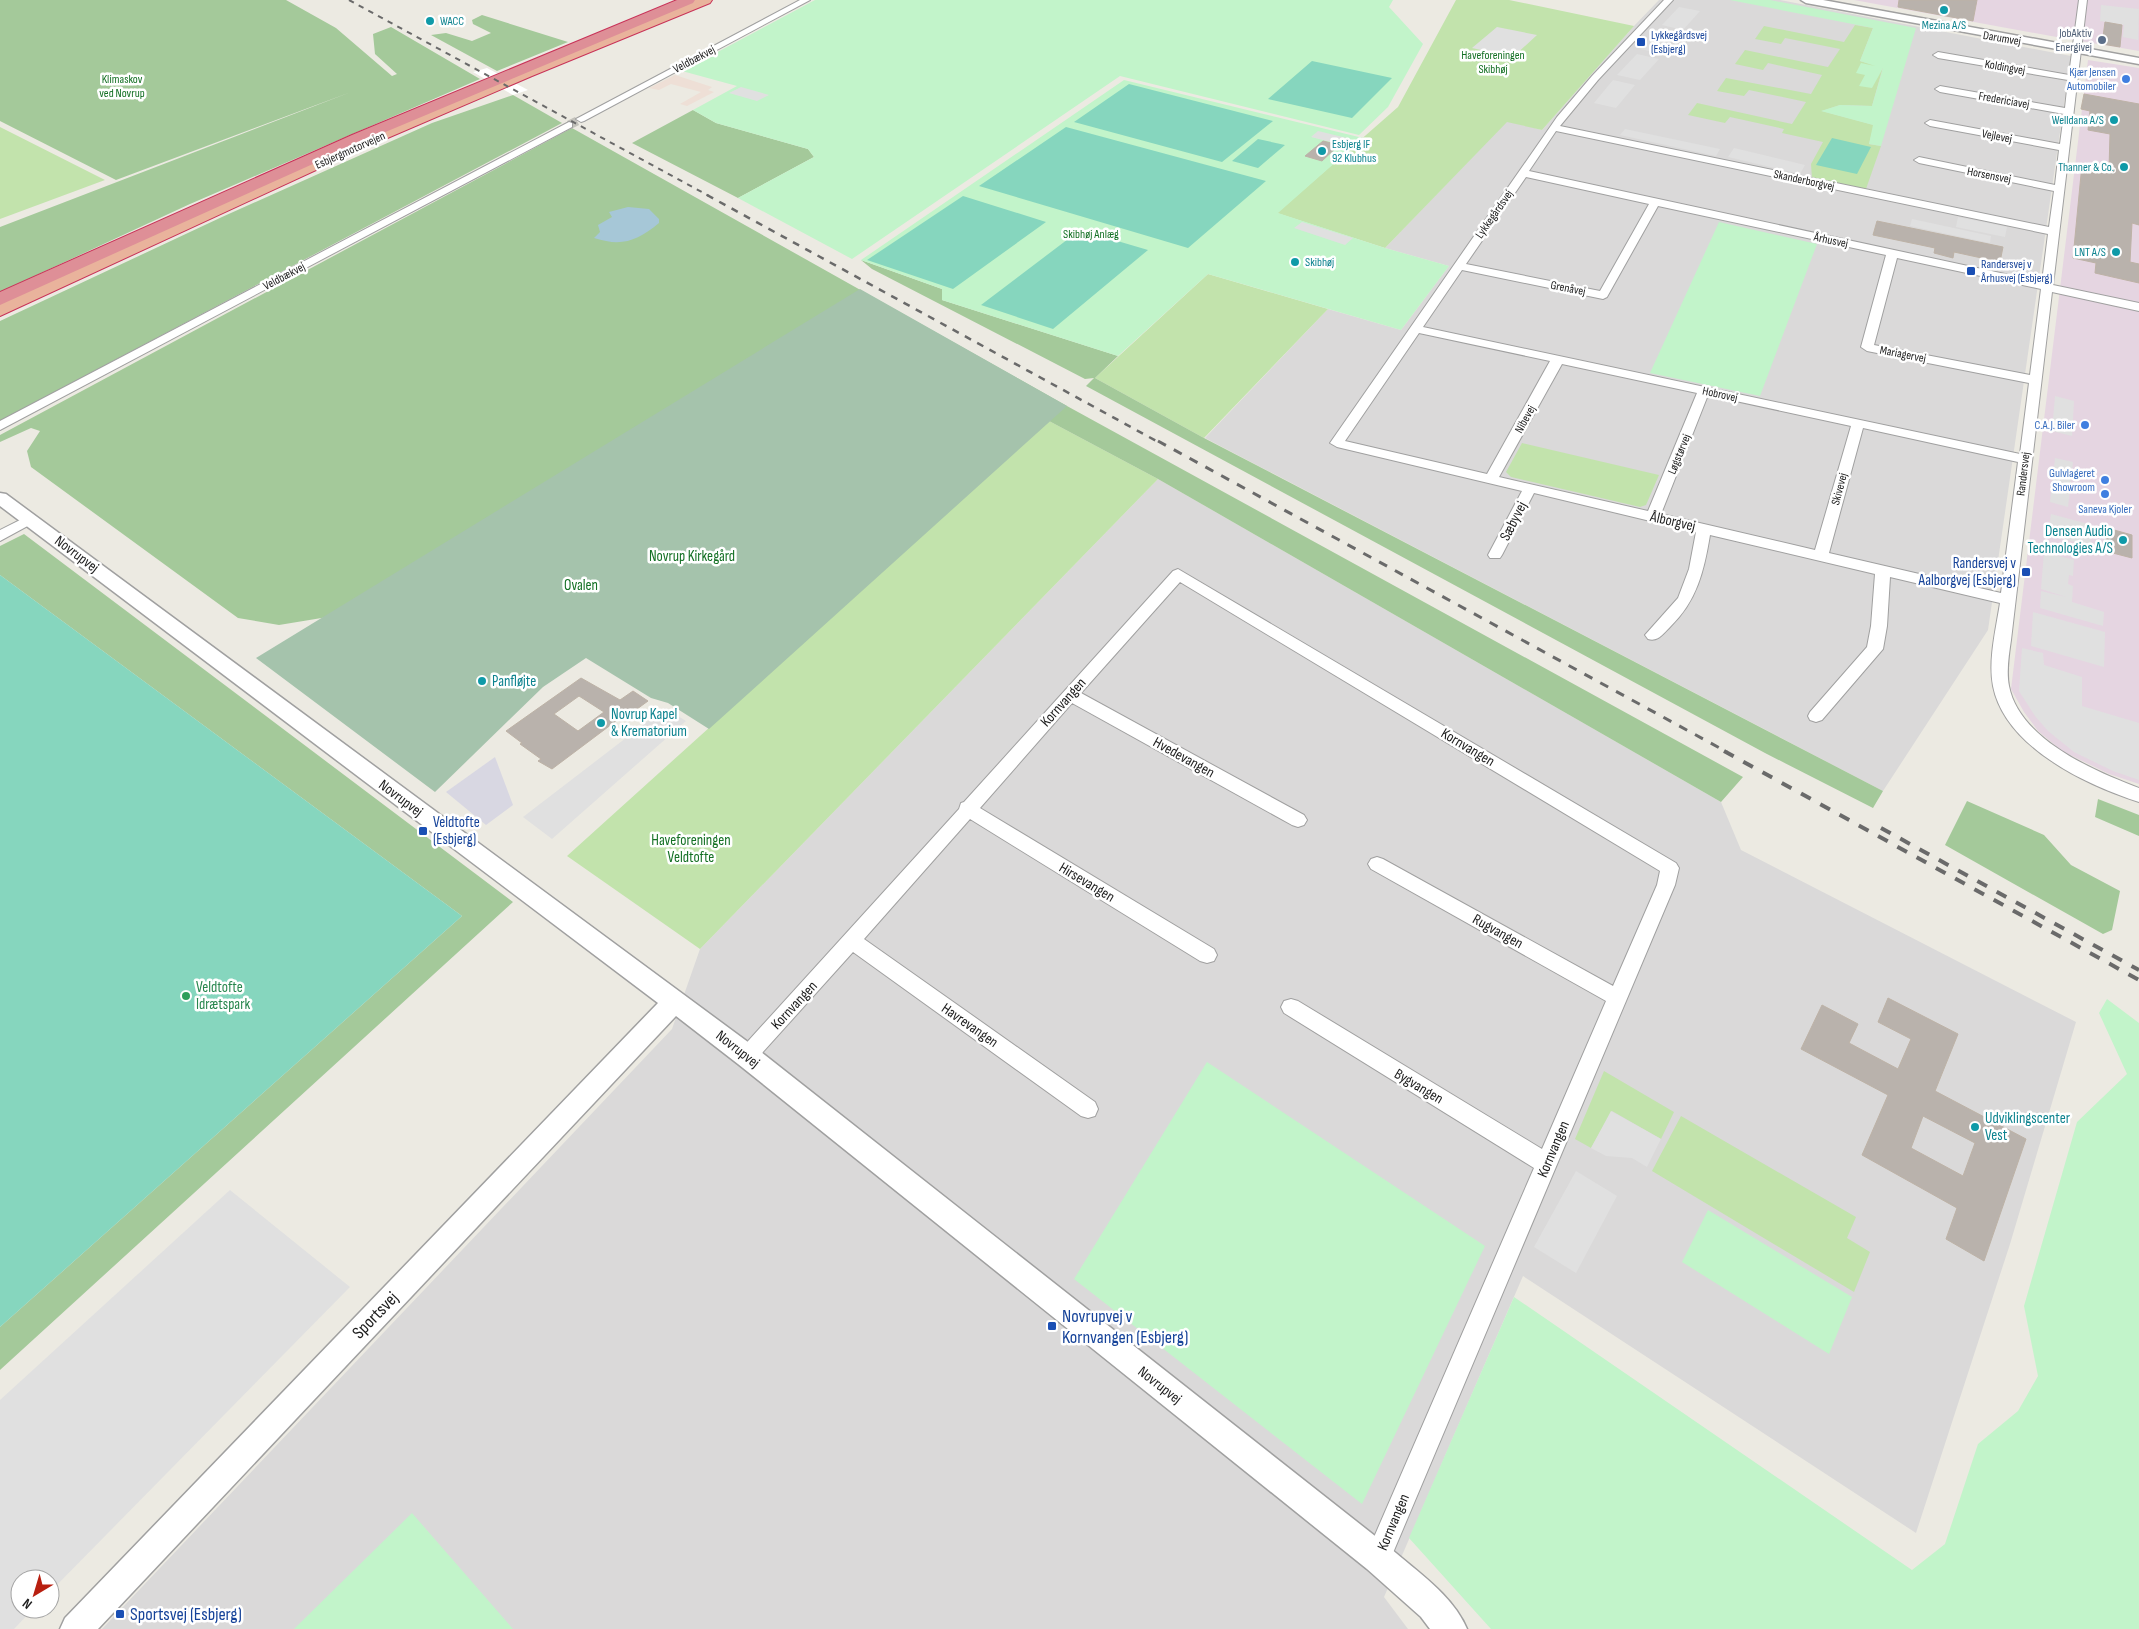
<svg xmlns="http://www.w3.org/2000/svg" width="2139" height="1629" font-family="'Sofia Sans Condensed',sans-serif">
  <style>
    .residential { fill: #dad9d9 }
    .industrial { fill: #e5d5e1 }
    .military { fill: #eedfd6 }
    .grass { fill: #c2e3ac }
    .forest { fill: #a4c99a }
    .cemetery { fill: #a5c3ac }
    .park { fill: #c2f4ca }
    .pitch { fill: #86d6be }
    .parking { fill: #e0e0e0 }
    .plaza { fill: #d8d7e2 }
    .water { fill: #a6c7d7 }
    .pier { fill: #fff }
    .building { fill: #b9b2ac; stroke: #bdb2a6; fill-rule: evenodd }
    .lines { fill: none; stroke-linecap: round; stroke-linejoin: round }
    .minor-tunnel { stroke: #c2c1ba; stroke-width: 9; stroke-dasharray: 9 5; stroke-linecap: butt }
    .minor-casing { stroke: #a0a0a0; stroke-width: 2 }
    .tertiary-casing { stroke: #a0a0a0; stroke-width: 3 }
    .trunk-casing { stroke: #c83258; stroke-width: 2 }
    .motorway-casing { stroke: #c83258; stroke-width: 2 }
    .minor { fill: #fff; fill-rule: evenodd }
    .tertiary { fill: #fff; fill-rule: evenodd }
    .trunk { fill: #e9b39c; fill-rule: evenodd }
    .motorway { fill: #de8f97; fill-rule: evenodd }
    .rail-far3 { stroke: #6a6a6a; stroke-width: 2; stroke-dasharray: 5.5 5.5; stroke-linecap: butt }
    .rail-far2 { stroke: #6a6a6a; stroke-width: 2.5; stroke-dasharray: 7 7; stroke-linecap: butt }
    .rail-far1 { stroke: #6a6a6a; stroke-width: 3; stroke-dasharray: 9 9; stroke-linecap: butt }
    .rail { stroke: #6a6a6a; stroke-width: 4; stroke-dasharray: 11 11; stroke-linecap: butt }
    .culture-dot { fill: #0f9aa8; stroke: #fff; stroke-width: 2 }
    .service-dot { fill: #5c6f8a; stroke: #fff; stroke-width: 2 }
    .transit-dot { fill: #1a4fb4; stroke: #fff; stroke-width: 2 }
    .shop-dot { fill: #3f7fe0; stroke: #fff; stroke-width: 2 }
    .leisure-dot { fill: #2e9e5b; stroke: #fff; stroke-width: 2 }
    .labels { text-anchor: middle; stroke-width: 5; stroke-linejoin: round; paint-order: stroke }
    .far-culture-label { font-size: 12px; fill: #0d838f; stroke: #fff; text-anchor: start }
    .far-service-label { font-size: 12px; fill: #4e5e75; stroke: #fff; text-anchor: end }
    .far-transit-label { font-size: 12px; fill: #164399; stroke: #fff; text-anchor: start }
    .far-street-label { font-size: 12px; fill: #1c1c1c; stroke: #fff }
    .far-park-label { font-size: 12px; fill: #147024; stroke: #fff }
    .far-shop-label { font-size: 12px; fill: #366cbe; stroke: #fff; text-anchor: end }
    .street-label { font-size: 15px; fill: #1c1c1c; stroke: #fff }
    .culture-label { font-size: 15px; fill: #0d838f; stroke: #fff; text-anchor: start }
    .park-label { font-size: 15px; fill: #147024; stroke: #fff }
    .transit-label { font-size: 15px; fill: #164399; stroke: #fff; text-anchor: end }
    .leisure-label { font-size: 15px; fill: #27864d; stroke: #fff; text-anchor: start }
    .near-street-label { font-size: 18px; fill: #1c1c1c; stroke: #fff }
    .near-transit-label { font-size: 18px; fill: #164399; stroke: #fff; text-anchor: start }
  </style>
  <rect width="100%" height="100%" fill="#eceae2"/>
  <path class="residential" d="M1659 0H1780L2071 56 1988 630 1883 791 1205 438 1328 309 1401 330 1449 266 1385 248 1507 121 1542 130 1634 26Z
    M1158 479 1721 802 1741 850 2076 1022 2010 1244 1916 1533 1523 1276 1384 1597 1408 1629H102L672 1029 700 949Z"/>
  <path class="industrial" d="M1854 0H2139V51L2051 36Z
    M2088 60 2139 68V784L2109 774 2062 751 2038 731 2024 712 2011 689Z"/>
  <path class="military" d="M675 75 712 87 708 90 714 92 687 106 680 104 701 92 671 84 659 90 649 88Z"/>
  <path class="grass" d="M1456 0H1509L1634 26 1542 130 1507 122 1385 248 1277 213 1398 107Z
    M1855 25 1873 28 1860 61 1883 67 1872 106 1840 105 1822 111 1874 125 1869 144 1881 146 1866 189 1812 178 1811 164 1823 142 1782 133 1784 129 1730 117 1725 123 1688 115 1697 103 1792 124 1806 102 1749 90 1744 96 1717 91 1726 78 1811 94 1822 75 1768 63 1763 70 1735 64 1745 50 1828 67 1840 49 1785 38 1781 44 1755 39 1764 26 1844 42Z
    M0 127 105 180 0 219Z
    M1208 274 1328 309 1204 438 1095 378Z
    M1049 421 1158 479 700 949 567 856Z
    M1522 443 1659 475 1646 505 1640 507 1511 477 1506 472Z
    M1604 1071 1674 1112 1661 1139 1612 1111 1591 1148 1575 1139Z
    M1681 1116 1856 1217 1847 1238 1870 1252 1854 1292 1652 1171Z"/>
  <path class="forest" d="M0 0H286L336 28 392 76 397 74 375 54 373 34 391 27 480 79 190 204 0 292V227L351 92 116 180 0 121Z
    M482 15 568 42 497 71 431 35 446 33 472 41 491 33 473 24 472 20Z
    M513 95 562 123 0 421V321L222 217 432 123Z
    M693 110 716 123 808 149 814 157 738 198 632 143Z
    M572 128 1067 406 1743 777 1721 802 1158 479 1049 421 943 516 279 625 238 618 31 467 27 451 40 431 31 428 0 442V435Z
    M861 260 942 289V300L1118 356 1095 378 1204 438 1883 791 1873 808 1765 753 1086 386 1094 378 1085 379 872 269Z
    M24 534 513 902 0 1370V1327L462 916 0 575V546Z
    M2098 799 2139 815V836L2095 817Z
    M1967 801 2044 835 2071 865 2120 891 2112 930 2103 934 1945 845Z"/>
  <path class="cemetery" d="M860 289 1067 406 709 729 668 703 651 698 586 658 543 687 435 792 256 658Z"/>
  <path class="park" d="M815 0H1393L1389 7 1423 44 1388 107 1359 135 1120 76 852 259 738 198 814 157 808 149 716 123 693 110 737 86 682 71Z
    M1730 0H1770L1916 28 1881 146 1869 144 1873 125 1821 111 1840 105 1872 106 1883 68 1872 88 1859 86 1865 75 1856 73 1861 63 1875 66 1860 61 1873 28Z
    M1124 80 1363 138 1278 213 1385 248 1449 266 1401 330 1208 274 1118 356 942 300V289L861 260Z
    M1719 222 1817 244 1760 396 1650 373Z
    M2107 999 2139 1023V1629H1491L1409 1538 1514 1297 1912 1570 1945 1544 1978 1444 2018 1411 2038 1376 2024 1306 2077 1122 2127 1074 2099 1013Z
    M1207 1062 1485 1246 1362 1504 1074 1279Z
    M1708 1210 1852 1297 1829 1354 1682 1262Z
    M412 1513 513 1629H294Z"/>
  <path class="pitch" d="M1312 61 1392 78 1352 118 1268 99Z
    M1129 84 1273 121 1222 162 1074 122Z
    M1066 127 1266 181 1188 248 979 186Z
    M1832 138 1871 147 1857 174 1816 165Z
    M1258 139 1285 145 1258 168 1232 161Z
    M963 196 1046 222 953 289 867 260Z
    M1080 230 1148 250 1053 329 981 305Z
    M0 575 462 916 0 1327Z"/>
  <path class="parking" d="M2101 5 2139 9 2138 40 2123 37 2124 25 2100 21Z
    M1679 7 1700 11 1683 30 1662 25Z
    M1497 27 1537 35 1513 57 1472 48Z
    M1657 30 1678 34 1662 54 1640 49Z
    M1637 54 1659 59 1640 80 1617 75Z
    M1613 80 1635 85 1616 108 1594 103Z
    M741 87 769 95 757 101 729 93Z
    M1625 129 1720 149 1716 156 1620 135Z
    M1318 131 1347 138 1350 139 1343 145 1311 137Z
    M1734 148 1805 165 1800 174 1728 157Z
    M1958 217 2007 227 2005 237 1956 227Z
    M1912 219 1991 236 1990 243 1910 226Z
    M1302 222 1353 238 1345 245 1294 228Z
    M2055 396 2074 401 2072 436 2052 431Z
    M2055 458 2073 462 2068 507 2050 502Z
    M2051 514 2092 525 2090 546 2048 535Z
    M2044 552 2074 560 2073 576 2069 575 2068 584 2073 586 2072 602 2104 612 2103 626 2040 608 2041 591 2066 597 2041 589Z
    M2033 612 2105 632 2104 667 2031 646Z
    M2022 648 2043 653 2044 665 2082 677V706L2139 723V780L2113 771 2074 752 2048 731 2035 716 2019 691Z
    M665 708 686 721 552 839 523 817Z
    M1611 1111 1661 1139 1647 1167 1632 1158 1606 1156 1591 1148Z
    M1576 1171 1617 1196 1576 1273 1534 1247Z
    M230 1190 350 1287 50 1592V1579H20V1609H33L14 1629H0V1400Z"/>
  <path class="plaza" d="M495 757 513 805 486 825 446 792Z"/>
  <path class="water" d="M628 207 649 209 659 219V223C637 241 622 247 594 238L600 232 598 225 612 217 609 212Z"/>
  <path class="pier" d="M487 68 528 90 513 95 473 72Z"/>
  <path class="building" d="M1899 0H1977L1973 21 1898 7Z
    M2105 22 2122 25 2120 47 2102 44Z
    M2084 94 2139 104V225L2132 223 2130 262 2139 264V283L2095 273 2096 263 2073 258 2082 164 2109 169 2110 134 2088 130 2090 111 2081 109Z
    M1323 141 1339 145 1322 161 1305 156Z
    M1877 221 2003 247 2000 262 1954 252 1953 258 1934 253 1935 248 1873 235Z
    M2107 528 2132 535V558L2105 551Z
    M581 678 620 700 633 691 648 701 622 720 620 718 552 769 538 761 541 759 520 744 522 743 506 731ZM579 696 604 712 578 731 554 714Z
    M1888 998 1958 1034 1935 1091 2026 1139 1984 1261 1946 1239 1957 1208 1862 1155 1888 1095 1801 1049 1822 1005 1858 1024 1849 1043 1898 1069 1911 1039 1878 1022ZM1923 1116 1975 1143 1963 1176 1911 1148Z"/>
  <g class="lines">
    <path class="minor-tunnel" d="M569 125 581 119"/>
    <g class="minor-casing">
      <path id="minor" d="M800 0H810L584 121 581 122 576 119Z
        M1664 0H1673L1598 80 1560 126 2049 227 2054 191 1919 163 1914 160 1919 157 2055 185 2059 150 1930 126 1925 123 1930 120 2060 144 2064 114 1940 92 1935 89 1940 86 2065 108 2068 80 1938 58 1933 55 1938 52 2069 75 2079 0H2087L2053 285 2139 303V311L2052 292 2011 640C2009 654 2006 671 2009 686 2019 739 2094 771 2139 788V802C2086 785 2005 747 1993 686 1988 660 1996 629 2000 603L1890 577 1887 626 1883 649 1822 720 1816 722 1810 720 1808 716 1810 712 1867 647 1871 626 1875 574 1710 535C1704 571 1697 601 1670 627 1663 634 1658 642 1648 639L1645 635 1678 598 1689 569 1696 532 1534 493 1502 555 1500 558H1490L1488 555 1522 491 1337 447 1330 443 1557 117 1592 76ZM1556 131 2048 234 2042 282 1529 171ZM1526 177 1649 204 1600 291 1466 264ZM1658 206 1886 255 1861 347 1867 351 2029 383 2020 454 1423 327 1462 270 1603 299 1607 297ZM1897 258 2041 289 2030 375 1874 345ZM1419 333 1550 361 1487 474 1345 441ZM1562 364 1697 393 1648 511 1499 477ZM1708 395 1851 426 1815 550 1661 514ZM1863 428 2018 462 2001 593 1829 553Z
        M569 122 572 123V127L0 430V421Z
        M30 515 35 516 37 519 35 522 0 541V530Z
        M1178 569 1676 863 1679 868 1675 885 1387 1567 1378 1571 1369 1567 1365 1558 1534 1168 1284 1013 1281 1007 1284 1001 1291 999 1298 1001 1542 1149 1606 1001 1371 869 1368 864 1371 859 1377 857 1383 859 1613 986 1657 885 1660 871 1180 582 1081 693 1304 815 1307 820 1304 825 1298 827 1292 825 1072 703 980 808 1214 949 1217 955 1214 961 1207 963 1200 961 970 819 864 939 1095 1102 1098 1109 1095 1116 1088 1118 1081 1116 853 952 754 1062 747 1065 740 1062 737 1056 740 1050 959 809 961 803 964 802 1173 571Z"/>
    </g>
    <g class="tertiary-casing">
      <path id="tertiary" d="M1801 0H1823L2139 58V64L1806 3Z
        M0 493 6 494 756 1048 1389 1547C1416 1571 1453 1595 1467 1629H1430L1421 1617 1367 1569 738 1064 676 1016 98 1629H60L65 1618 658 1003 0 506Z"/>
    </g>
    <g class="trunk-casing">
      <path id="trunk" d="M693 0H712L710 3 532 76 355 152 0 316V303C228 195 459 94 693 0Z"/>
    </g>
    <g class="motorway-casing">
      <path id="motorway" d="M677 0H695L693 3 364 141 0 305V292L352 135Z"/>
    </g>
    <use href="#minor" class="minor"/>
    <use href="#tertiary" class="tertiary"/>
    <use href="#trunk" class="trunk"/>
    <use href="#motorway" class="motorway"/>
    <path class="rail-far3" d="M349 0 709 196"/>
    <path class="rail-far2" d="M707 195 1160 443"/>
    <path class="rail-far1" d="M1158 441 1727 752"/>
    <path class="rail" d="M1724 751 2139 980
      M1881 828 2139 970"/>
  </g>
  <g class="culture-dot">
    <circle cx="1944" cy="10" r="5"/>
    <circle cx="430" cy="21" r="5"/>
    <circle cx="2114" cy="120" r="5"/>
    <circle cx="1322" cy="151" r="5"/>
    <circle cx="2124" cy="167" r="5"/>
    <circle cx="2116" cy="252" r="5"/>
    <circle cx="1295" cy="262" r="5"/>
    <circle cx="2123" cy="540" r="5"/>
    <circle cx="482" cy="681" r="5"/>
    <circle cx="601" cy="723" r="5"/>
    <circle cx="1975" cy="1127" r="5"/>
  </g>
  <circle class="service-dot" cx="2102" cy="40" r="5"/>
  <g class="transit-dot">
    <rect x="1636" y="37" width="10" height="10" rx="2.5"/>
    <rect x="1966" y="266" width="10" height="10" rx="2.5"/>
    <rect x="2021" y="567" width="10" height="10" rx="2.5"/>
    <rect x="418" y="826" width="10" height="10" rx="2.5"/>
    <rect x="1047" y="1321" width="10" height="10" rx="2.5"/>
    <rect x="115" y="1609" width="10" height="10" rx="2.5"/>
  </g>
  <g class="shop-dot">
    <circle cx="2126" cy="79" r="5"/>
    <circle cx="2085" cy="425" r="5"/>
    <circle cx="2105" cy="480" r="5"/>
    <circle cx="2105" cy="494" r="5"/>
  </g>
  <circle class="leisure-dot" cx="186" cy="996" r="5"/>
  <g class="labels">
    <g class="far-culture-label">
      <text x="440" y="25">WACC</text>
      <text x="1944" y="29" text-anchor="middle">Mezina A/S</text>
      <text x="2104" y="124" text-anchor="end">Welldana A/S</text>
      <text x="1332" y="148">Esbjerg IF<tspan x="1332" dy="14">92 Klubhus</tspan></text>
      <text x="2114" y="171" text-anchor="end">Thanner &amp; Co.</text>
      <text x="2106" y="256" text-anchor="end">LNT A/S</text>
      <text x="1305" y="266">Skibhøj</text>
    </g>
    <g class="far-service-label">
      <text x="2092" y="37">JobAktiv<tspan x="2092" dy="14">Energivej</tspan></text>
    </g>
    <g class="far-transit-label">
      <text x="1651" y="39">Lykkegårdsvej<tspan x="1651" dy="14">(Esbjerg)</tspan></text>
      <text x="1981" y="268">Randersvej v<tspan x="1981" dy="14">Århusvej (Esbjerg)</tspan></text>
    </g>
    <g class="far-street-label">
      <text transform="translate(2002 38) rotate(10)" y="4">Darumvej</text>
      <text transform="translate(694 59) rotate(-28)" y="4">Veldbækvej</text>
      <text transform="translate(2005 67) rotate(10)" y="4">Koldingvej</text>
      <text transform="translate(2004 100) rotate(10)" y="4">Fredericiavej</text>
      <text transform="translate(1997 136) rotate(11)" y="4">Vejlevej</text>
      <text transform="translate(350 150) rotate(-24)" y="4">Esbjergmotorvejen</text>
      <text transform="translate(1989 175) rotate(11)" y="4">Horsensvej</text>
      <text transform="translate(1804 180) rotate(12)" y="4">Skanderborgvej</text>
      <text transform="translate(1494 214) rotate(-55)" y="4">Lykkegårdsvej</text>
      <text transform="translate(1831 240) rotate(12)" y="4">Århusvej</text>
      <text transform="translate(284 276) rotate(-28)" y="4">Veldbækvej</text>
      <text transform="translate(1568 288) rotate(11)" y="4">Grenåvej</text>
      <text transform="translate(1903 354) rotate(11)" y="4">Mariagervej</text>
      <text transform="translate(1720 394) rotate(12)" y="4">Hobrovej</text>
      <text transform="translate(1525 419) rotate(-61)" y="4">Nibevej</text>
      <text transform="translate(1679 454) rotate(-68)" y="4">Løgstørvej</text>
      <text transform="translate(2023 474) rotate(-83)" y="4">Randersvej</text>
      <text transform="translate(1839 489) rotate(-75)" y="4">Skivevej</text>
    </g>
    <g class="far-park-label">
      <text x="1493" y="59">Haveforeningen<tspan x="1493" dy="14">Skibhøj</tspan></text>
      <text x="122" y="83">Klimaskov<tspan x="122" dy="14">ved Novrup</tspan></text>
      <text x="1091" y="238">Skibhøj Anlæg</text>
    </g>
    <g class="far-shop-label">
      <text x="2116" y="76">Kjær Jensen<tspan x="2116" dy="14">Automobiler</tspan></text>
      <text x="2075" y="429">C.A.J. Biler</text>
      <text x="2095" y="477">Gulvlageret<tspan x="2095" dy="14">Showroom</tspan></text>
      <text x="2105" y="513" text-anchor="middle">Saneva Kjoler</text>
    </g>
    <g class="street-label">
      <text transform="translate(1513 521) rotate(-63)" y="5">Sæbyvej</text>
      <text transform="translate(1673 521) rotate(13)" y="5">Ålborgvej</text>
      <text transform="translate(77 554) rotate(37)" y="5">Novrupvej</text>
      <text transform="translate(1063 702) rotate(-48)" y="5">Kornvangen</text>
      <text transform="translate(1468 747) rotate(31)" y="5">Kornvangen</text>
      <text transform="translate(1184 757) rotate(29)" y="5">Hvedevangen</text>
      <text transform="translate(401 798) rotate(37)" y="5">Novrupvej</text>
      <text transform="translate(1087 882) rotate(31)" y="5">Hirsevangen</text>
      <text transform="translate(1498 931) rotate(29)" y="5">Rugvangen</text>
      <text transform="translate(794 1005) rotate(-47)" y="5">Kornvangen</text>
      <text transform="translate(970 1025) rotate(35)" y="5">Havrevangen</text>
      <text transform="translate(738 1049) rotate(38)" y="5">Novrupvej</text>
      <text transform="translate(1419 1086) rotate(31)" y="5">Bygvangen</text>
      <text transform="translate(1553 1149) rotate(-67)" y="5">Kornvangen</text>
      <text transform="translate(1160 1385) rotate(38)" y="5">Novrupvej</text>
      <text transform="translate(1393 1522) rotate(-67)" y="5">Kornvangen</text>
    </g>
    <g class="culture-label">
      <text x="2113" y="536" text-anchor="end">Densen Audio<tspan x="2113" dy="17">Technologies A/S</tspan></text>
      <text x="492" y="686">Panfløjte</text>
      <text x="611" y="719">Novrup Kapel<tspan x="611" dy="17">&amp; Krematorium</tspan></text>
      <text x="1985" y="1123">Udviklingscenter<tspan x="1985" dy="17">Vest</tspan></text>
    </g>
    <g class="park-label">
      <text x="692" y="561">Novrup Kirkegård</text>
      <text x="581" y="590">Ovalen</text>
      <text x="691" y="845">Haveforeningen<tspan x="691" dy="17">Veldtofte</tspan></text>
    </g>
    <g class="transit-label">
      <text x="2016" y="568">Randersvej v<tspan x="2016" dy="17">Aalborgvej (Esbjerg)</tspan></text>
      <text x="433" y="827" text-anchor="start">Veldtofte<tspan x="433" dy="17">(Esbjerg)</tspan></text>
    </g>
    <g class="leisure-label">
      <text x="196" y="992">Veldtofte<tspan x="196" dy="17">Idrætspark</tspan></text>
    </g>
    <g class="near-street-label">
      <text transform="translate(375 1315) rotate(-46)" y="6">Sportsvej</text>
    </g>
    <g class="near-transit-label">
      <text x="1062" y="1322">Novrupvej v<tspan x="1062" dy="21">Kornvangen (Esbjerg)</tspan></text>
      <text x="130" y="1620">Sportsvej (Esbjerg)</text>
    </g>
  </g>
  <g transform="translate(35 1594) rotate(218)"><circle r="24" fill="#ffffff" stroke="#a4a4a4"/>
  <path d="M0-4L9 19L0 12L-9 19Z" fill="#b81f10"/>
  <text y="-8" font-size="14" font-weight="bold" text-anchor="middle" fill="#1c1c1c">N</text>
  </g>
</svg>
